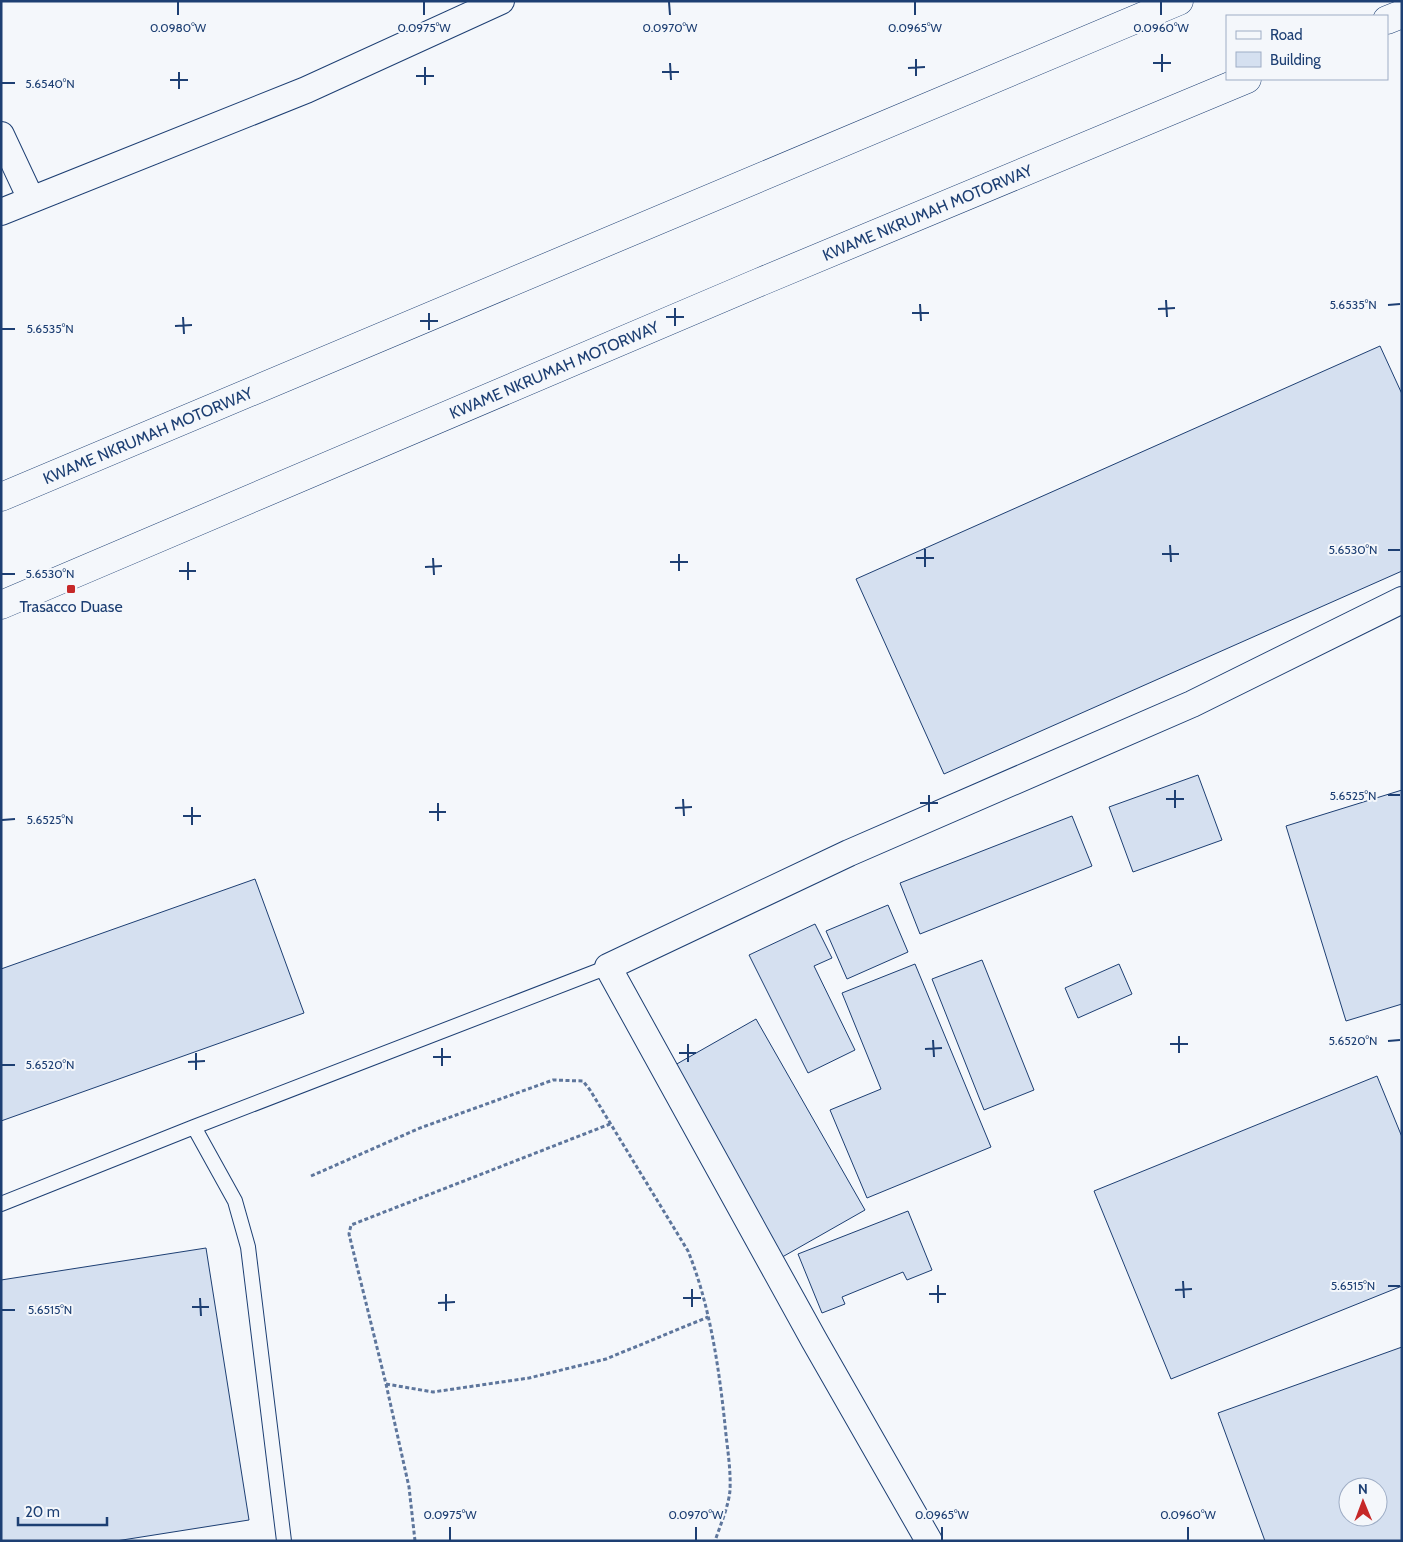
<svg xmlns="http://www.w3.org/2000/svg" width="1403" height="1542" font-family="Cabin,sans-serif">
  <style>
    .building { fill: #d5e0f0; stroke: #1d3f73; fill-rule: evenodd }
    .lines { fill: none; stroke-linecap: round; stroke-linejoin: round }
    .lane-casing { stroke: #1d3f73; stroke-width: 16 }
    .street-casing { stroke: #1d3f73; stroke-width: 28 }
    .highway-casing { stroke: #1d3f73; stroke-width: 29 }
    .path { stroke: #5e769c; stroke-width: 3; stroke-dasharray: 4 2.5; stroke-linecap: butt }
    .lane { stroke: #f4f7fb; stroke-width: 14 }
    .street { stroke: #f4f7fb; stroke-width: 26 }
    .highway { stroke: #f4f7fb; stroke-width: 28 }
    .ticks { fill: none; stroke: #1d3f73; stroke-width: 2 }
    .poi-dot { fill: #c62828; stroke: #f4f7fb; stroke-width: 2 }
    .labels { text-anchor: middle; stroke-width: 4; stroke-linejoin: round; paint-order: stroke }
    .street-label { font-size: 16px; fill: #1d3f73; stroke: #f4f7fb }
    .poi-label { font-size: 16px; fill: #1d3f73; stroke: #f4f7fb }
    .ticks-label { font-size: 12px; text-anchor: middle; fill: #1d3f73; stroke: #f4f7fb; stroke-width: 4; stroke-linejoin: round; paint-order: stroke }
  </style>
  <rect width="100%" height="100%" fill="#f4f7fb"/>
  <path class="building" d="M1380 346 1402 394V571L944 774 856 579Z
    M1198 775 1222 840 1133 872 1109 807Z
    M1402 790V1004L1346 1021 1286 826Z
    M1072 816 1092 866 920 934 900 883Z
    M255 879 304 1013 1 1121V969Z
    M888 905 908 952 847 979 826 931Z
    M815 924 832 958 814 966 855 1050 808 1073 749 955Z
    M982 960 1034 1090 984 1110 932 979Z
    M915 964 991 1147 867 1198 830 1110 881 1089 842 993Z
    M1119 964 1132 994 1078 1018 1065 988Z
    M756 1019 865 1210 777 1260 668 1069Z
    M1377 1076 1402 1137V1286L1171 1379 1094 1191Z
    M908 1211 932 1270 907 1280 903 1272 842 1297 845 1304 822 1313 798 1254Z
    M206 1248 249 1520 116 1541H1V1280Z
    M1402 1347V1541H1265L1218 1413ZM1348 1487H1378V1517H1348Z"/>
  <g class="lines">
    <g class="lane-casing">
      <path id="lane" d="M194 1127 235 1201 248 1247 284 1541
        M1 1204 194 1127 608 967"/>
    </g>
    <g class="street-casing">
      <path id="street" d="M1 135 31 199
        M1 212 306 90 501 1
        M929 1541 814 1340 608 967 849 853 1192 704 1402 600"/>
    </g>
    <g class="highway-casing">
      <g id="highway">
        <path d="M1387 20 1402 14"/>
        <path id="s1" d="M1 497 1179 1"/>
        <path id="s2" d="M1 605 760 282 1247 79"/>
      </g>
    </g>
    <path class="path" d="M311 1176 420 1128 553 1080 583 1081 590 1090 688 1251C710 1305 719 1368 725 1425 727 1447 731 1468 730 1490 729 1505 720 1526 715 1541
      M386 1384 433 1392 529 1378 606 1359 708 1317
      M415 1541 409 1487 386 1384 349 1234 351 1225 610 1124"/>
    <use href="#lane" class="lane"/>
    <use href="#street" class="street"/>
    <use href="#highway" class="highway"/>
  </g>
  <path class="ticks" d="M178 2V15M424 2V15M669 2 670 15M915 2V15M1161 2V15M1162 54V72M916 59V76M670 63 671 80M1153 63H1171M425 67V85M908 68 925 67M179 72V89M662 72H679M416 76H434M170 80H188M2 83H15M1166 300 1167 317M920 304 921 321M1388 305 1400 304M675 308V326M1158 309 1175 308M429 313V330M912 313H929M183 317 184 334M666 317H684M420 321H438M175 326 192 325M2 329H15M1170 545 1171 562M925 549V567M1388 550H1400M679 554V571M1162 554H1179M433 558 434 575M916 558H934M188 562V580M670 562H688M425 567 442 566M179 571H196M2 574H15M1175 790V808M929 795V812M1388 795H1400M683 799 684 816M1166 799H1184M438 803V821M920 803H938M192 807V825M675 808 692 807M429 812H446M183 816H201M2 820 15 819M1179 1036V1053M933 1040 934 1057M1388 1041 1400 1040M688 1044V1062M1170 1044H1188M442 1048V1066M925 1049 942 1048M196 1053V1070M679 1053H696M433 1057H451M188 1062 205 1061M2 1065H15M1183 1281 1184 1298M938 1285V1303M1388 1286H1400M692 1289V1307M1175 1290 1192 1289M446 1294V1311M929 1294H946M200 1298 201 1316M683 1298H701M438 1303 455 1302M192 1307H209M2 1310H15M450 1527V1540M696 1527V1540M942 1527V1540M1188 1527V1540"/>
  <rect class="poi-dot" x="66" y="584" width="10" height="10" rx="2.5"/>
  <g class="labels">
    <g class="street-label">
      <text dy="6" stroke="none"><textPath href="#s2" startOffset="1006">KWAME NKRUMAH MOTORWAY</textPath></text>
      <text dy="6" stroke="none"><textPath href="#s2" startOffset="601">KWAME NKRUMAH MOTORWAY</textPath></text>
      <text dy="6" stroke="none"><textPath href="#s1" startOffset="159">KWAME NKRUMAH MOTORWAY</textPath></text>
    </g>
    <g class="poi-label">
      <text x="71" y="612">Trasacco Duase</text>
    </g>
  </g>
  <g class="ticks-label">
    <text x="178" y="32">0.0980°W</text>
    <text x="424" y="32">0.0975°W</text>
    <text x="670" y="32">0.0970°W</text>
    <text x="915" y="32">0.0965°W</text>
    <text x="1161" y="32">0.0960°W</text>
    <text x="50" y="88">5.6540°N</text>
    <text x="1353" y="309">5.6535°N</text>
    <text x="50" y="333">5.6535°N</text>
    <text x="1353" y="554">5.6530°N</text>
    <text x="50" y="578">5.6530°N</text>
    <text x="1353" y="800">5.6525°N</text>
    <text x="50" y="824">5.6525°N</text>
    <text x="1353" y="1045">5.6520°N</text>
    <text x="50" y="1069">5.6520°N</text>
    <text x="1353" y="1290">5.6515°N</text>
    <text x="50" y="1314">5.6515°N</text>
    <text x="450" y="1519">0.0975°W</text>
    <text x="696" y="1519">0.0970°W</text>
    <text x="942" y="1519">0.0965°W</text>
    <text x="1188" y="1519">0.0960°W</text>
  </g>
  <rect width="1403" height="1542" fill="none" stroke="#1d3f73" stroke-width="5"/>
  <rect x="1226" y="15" width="162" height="65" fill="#f4f7fb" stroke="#9eadc5"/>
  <rect x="1236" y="31" width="25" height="8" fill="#f4f7fb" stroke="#9eadc5"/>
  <text x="1270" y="40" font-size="15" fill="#1d3f73">Road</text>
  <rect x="1236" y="52" width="25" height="15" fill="#d5e0f0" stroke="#9eadc5"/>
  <text x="1270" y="65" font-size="15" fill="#1d3f73">Building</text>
  <g transform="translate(1363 1502) rotate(359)"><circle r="24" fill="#f4f7fb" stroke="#9eadc5"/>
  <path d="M0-4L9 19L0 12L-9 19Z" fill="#c62828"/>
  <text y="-8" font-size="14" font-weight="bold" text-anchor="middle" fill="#1d3f73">N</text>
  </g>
  <path d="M18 1517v8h89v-8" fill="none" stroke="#1d3f73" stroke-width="2.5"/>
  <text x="25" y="1517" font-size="15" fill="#1d3f73" stroke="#f4f7fb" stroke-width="4" paint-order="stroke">20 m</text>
</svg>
